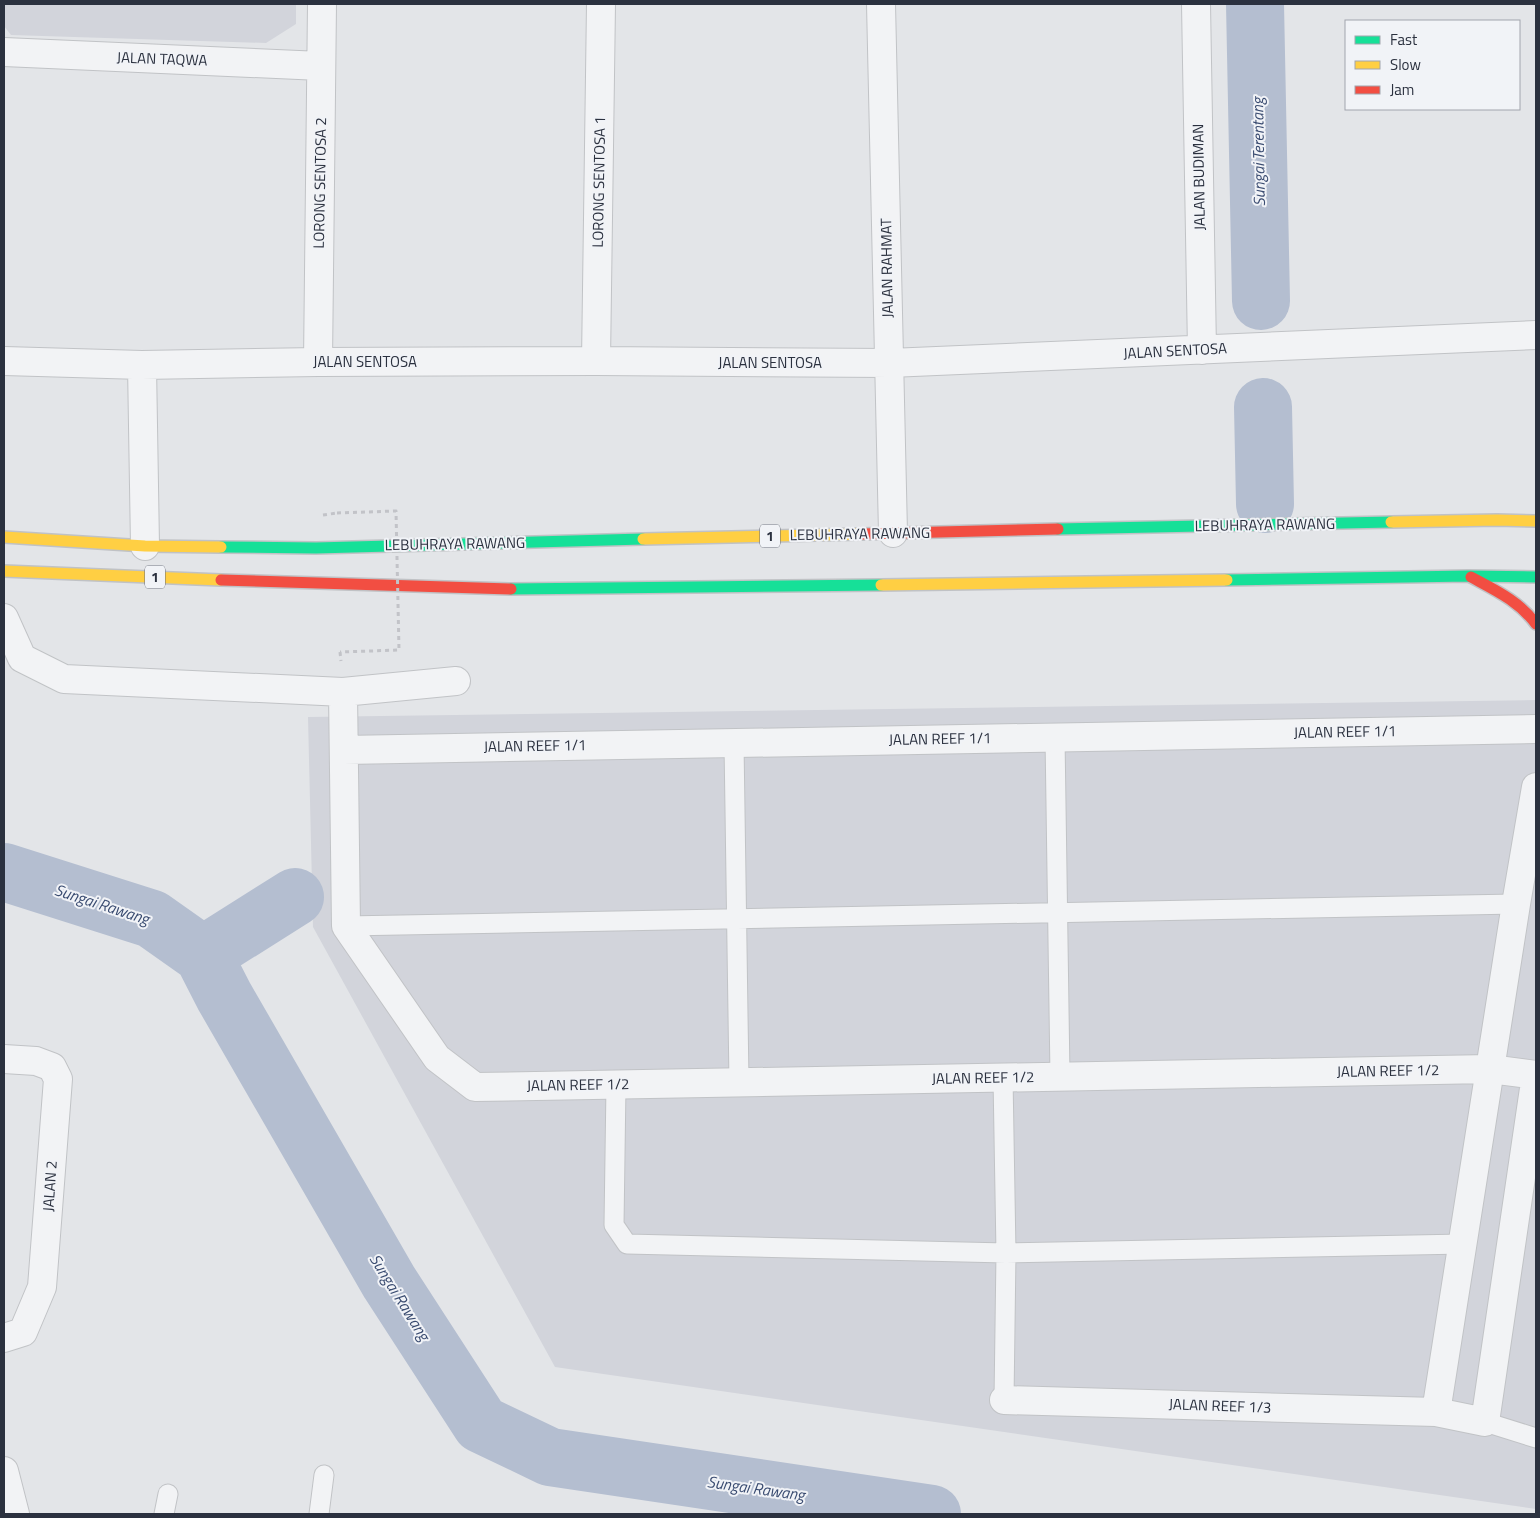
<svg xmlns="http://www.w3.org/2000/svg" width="1540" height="1518" font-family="'Titillium Web',sans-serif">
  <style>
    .built { fill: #d2d4db }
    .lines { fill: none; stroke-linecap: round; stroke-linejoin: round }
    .river { stroke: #b4bed0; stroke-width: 58 }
    .lane-casing { stroke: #c1c3c6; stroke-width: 21 }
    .street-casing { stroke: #c1c3c6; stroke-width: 30 }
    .fast-casing { stroke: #c0c2c5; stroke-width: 14 }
    .slow-casing { stroke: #c0c2c5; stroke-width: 14 }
    .jam-casing { stroke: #c0c2c5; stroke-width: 14 }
    .path { stroke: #c2c3c8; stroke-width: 3; stroke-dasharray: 4 4; stroke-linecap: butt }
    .lane { stroke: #f2f3f5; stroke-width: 19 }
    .street { stroke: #f2f3f5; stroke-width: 28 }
    .fast { stroke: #16e098; stroke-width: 11 }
    .slow { stroke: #ffcf43; stroke-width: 11 }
    .jam { stroke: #f24e42; stroke-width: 11 }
    .path-bridge { stroke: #c2c3c8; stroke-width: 3; stroke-dasharray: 4 4; stroke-linecap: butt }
    .labels { text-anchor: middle; stroke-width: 4; stroke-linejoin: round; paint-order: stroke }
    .shield { fill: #f1f3f7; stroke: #666b76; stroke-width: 1 }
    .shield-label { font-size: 14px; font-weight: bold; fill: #2b313f }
    .street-label { font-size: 15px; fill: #2b313f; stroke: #f1f3f7 }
    .water-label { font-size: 16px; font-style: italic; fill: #394b70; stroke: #f1f3f7 }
  </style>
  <rect width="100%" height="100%" fill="#e3e5e8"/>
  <path class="built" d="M4 4H296V24L266 43 11 35 4 26Z
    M1536 700V1509L555 1367 313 927 308 717Z"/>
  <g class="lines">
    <path class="river" d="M1255 4 1261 301
      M1263 407 1265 504
      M4 872 152 919 203 955 224 996 389 1282 481 1424 550 1457 932 1514
      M203 955 295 897"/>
    <g class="lane-casing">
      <path id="lane" d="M1055 737 1060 1076
        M734 743 739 1082
        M346 926 1516 904
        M1003 1077 1006 1253 1464 1244
        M616 1085 614 1225 627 1244 1006 1253 1004 1400
        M1485 1422 1536 1438
        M164 1514 168 1494
        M319 1514 324 1475"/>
    </g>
    <g class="street-casing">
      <path id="street" d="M881 4 893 533
        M1196 4 1202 350
        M4 52 321 66
        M4 361 142 365 318 362 596 361 890 363 1536 335
        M596 361 601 4
        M318 362 322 4
        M142 365 145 546
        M4 618 22 658 64 679 343 692 456 681
        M343 692 346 926 437 1058 475 1087 1490 1069 1536 1075 1485 1422 1436 1412 1004 1400
        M344 750 1536 729
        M4 1059 36 1061 52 1067 58 1079 42 1287 23 1332 4 1338
        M1436 1412 1516 904 1536 787
        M4 1471 15 1514"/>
    </g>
    <g class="fast-casing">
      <path id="fast" d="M1058 529 1391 522
        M221 547 316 548 643 539
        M1227 580 1468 576 1536 577
        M511 589 881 585"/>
    </g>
    <g class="slow-casing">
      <path id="slow" d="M1391 522 1497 520 1536 521
        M4 537 145 546 221 547
        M643 539 861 534
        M4 571 221 580
        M881 585 1227 580"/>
    </g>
    <g class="jam-casing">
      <path id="jam" d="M861 534 1058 529
        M1471 577C1495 590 1519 601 1536 624
        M221 580 511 589"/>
    </g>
    <path class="path" d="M323 515 337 513
      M340 652 341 661"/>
    <use href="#lane" class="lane"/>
    <use href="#street" class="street"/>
    <use href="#fast" class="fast"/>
    <use href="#slow" class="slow"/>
    <use href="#jam" class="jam"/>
    <path class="path-bridge" d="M337 513 396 511 399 650 340 652"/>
  </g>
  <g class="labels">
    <g class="shield">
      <rect x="760" y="524.5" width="20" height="23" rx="4"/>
      <rect x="145" y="565.5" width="20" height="23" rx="4"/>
    </g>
    <g class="shield-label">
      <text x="770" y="541">1</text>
      <text x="155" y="582">1</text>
    </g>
    <g class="street-label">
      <text transform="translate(162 59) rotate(2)" y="5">JALAN TAQWA</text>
      <text transform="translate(1199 177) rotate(-91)" y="5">JALAN BUDIMAN</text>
      <text transform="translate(599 182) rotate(-89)" y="5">LORONG SENTOSA 1</text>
      <text transform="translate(320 183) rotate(-89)" y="5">LORONG SENTOSA 2</text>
      <text transform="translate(887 268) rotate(-91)" y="5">JALAN RAHMAT</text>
      <text transform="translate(1175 351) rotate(-3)" y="5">JALAN SENTOSA</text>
      <text x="365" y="367">JALAN SENTOSA</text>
      <text x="770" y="368">JALAN SENTOSA</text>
      <text transform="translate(1265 525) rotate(-1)" y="5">LEBUHRAYA RAWANG</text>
      <text transform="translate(860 534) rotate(-1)" y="5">LEBUHRAYA RAWANG</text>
      <text transform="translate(455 544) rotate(-1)" y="5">LEBUHRAYA RAWANG</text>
      <text transform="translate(1345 732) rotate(-1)" y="5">JALAN REEF 1/1</text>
      <text transform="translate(940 739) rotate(-1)" y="5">JALAN REEF 1/1</text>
      <text transform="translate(535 746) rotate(-1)" y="5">JALAN REEF 1/1</text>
      <text transform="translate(1388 1071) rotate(-1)" y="5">JALAN REEF 1/2</text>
      <text transform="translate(983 1078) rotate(-1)" y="5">JALAN REEF 1/2</text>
      <text transform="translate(578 1085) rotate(-1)" y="5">JALAN REEF 1/2</text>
      <text transform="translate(50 1186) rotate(-86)" y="5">JALAN 2</text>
      <text transform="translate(1220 1406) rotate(2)" y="5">JALAN REEF 1/3</text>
    </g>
    <g class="water-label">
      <text transform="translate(1258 152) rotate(-91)" y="6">Sungai Terentang</text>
      <text transform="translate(102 904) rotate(18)" y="6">Sungai Rawang</text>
      <text transform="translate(400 1297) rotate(58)" y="6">Sungai Rawang</text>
      <text transform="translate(756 1488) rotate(8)" y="6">Sungai Rawang</text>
    </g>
  </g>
  <rect width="1540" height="1518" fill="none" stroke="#2b313f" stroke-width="10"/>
  <rect x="1345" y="20" width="175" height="90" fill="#f1f3f7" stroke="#a2a5ad"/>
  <rect x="1355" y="36" width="25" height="8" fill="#16e098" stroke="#a2a5ad"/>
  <text x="1390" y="45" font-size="15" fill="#2b313f">Fast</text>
  <rect x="1355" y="61" width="25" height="8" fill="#ffcf43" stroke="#a2a5ad"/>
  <text x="1390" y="70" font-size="15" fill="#2b313f">Slow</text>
  <rect x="1355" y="86" width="25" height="8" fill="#f24e42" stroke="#a2a5ad"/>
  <text x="1390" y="95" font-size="15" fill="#2b313f">Jam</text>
</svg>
